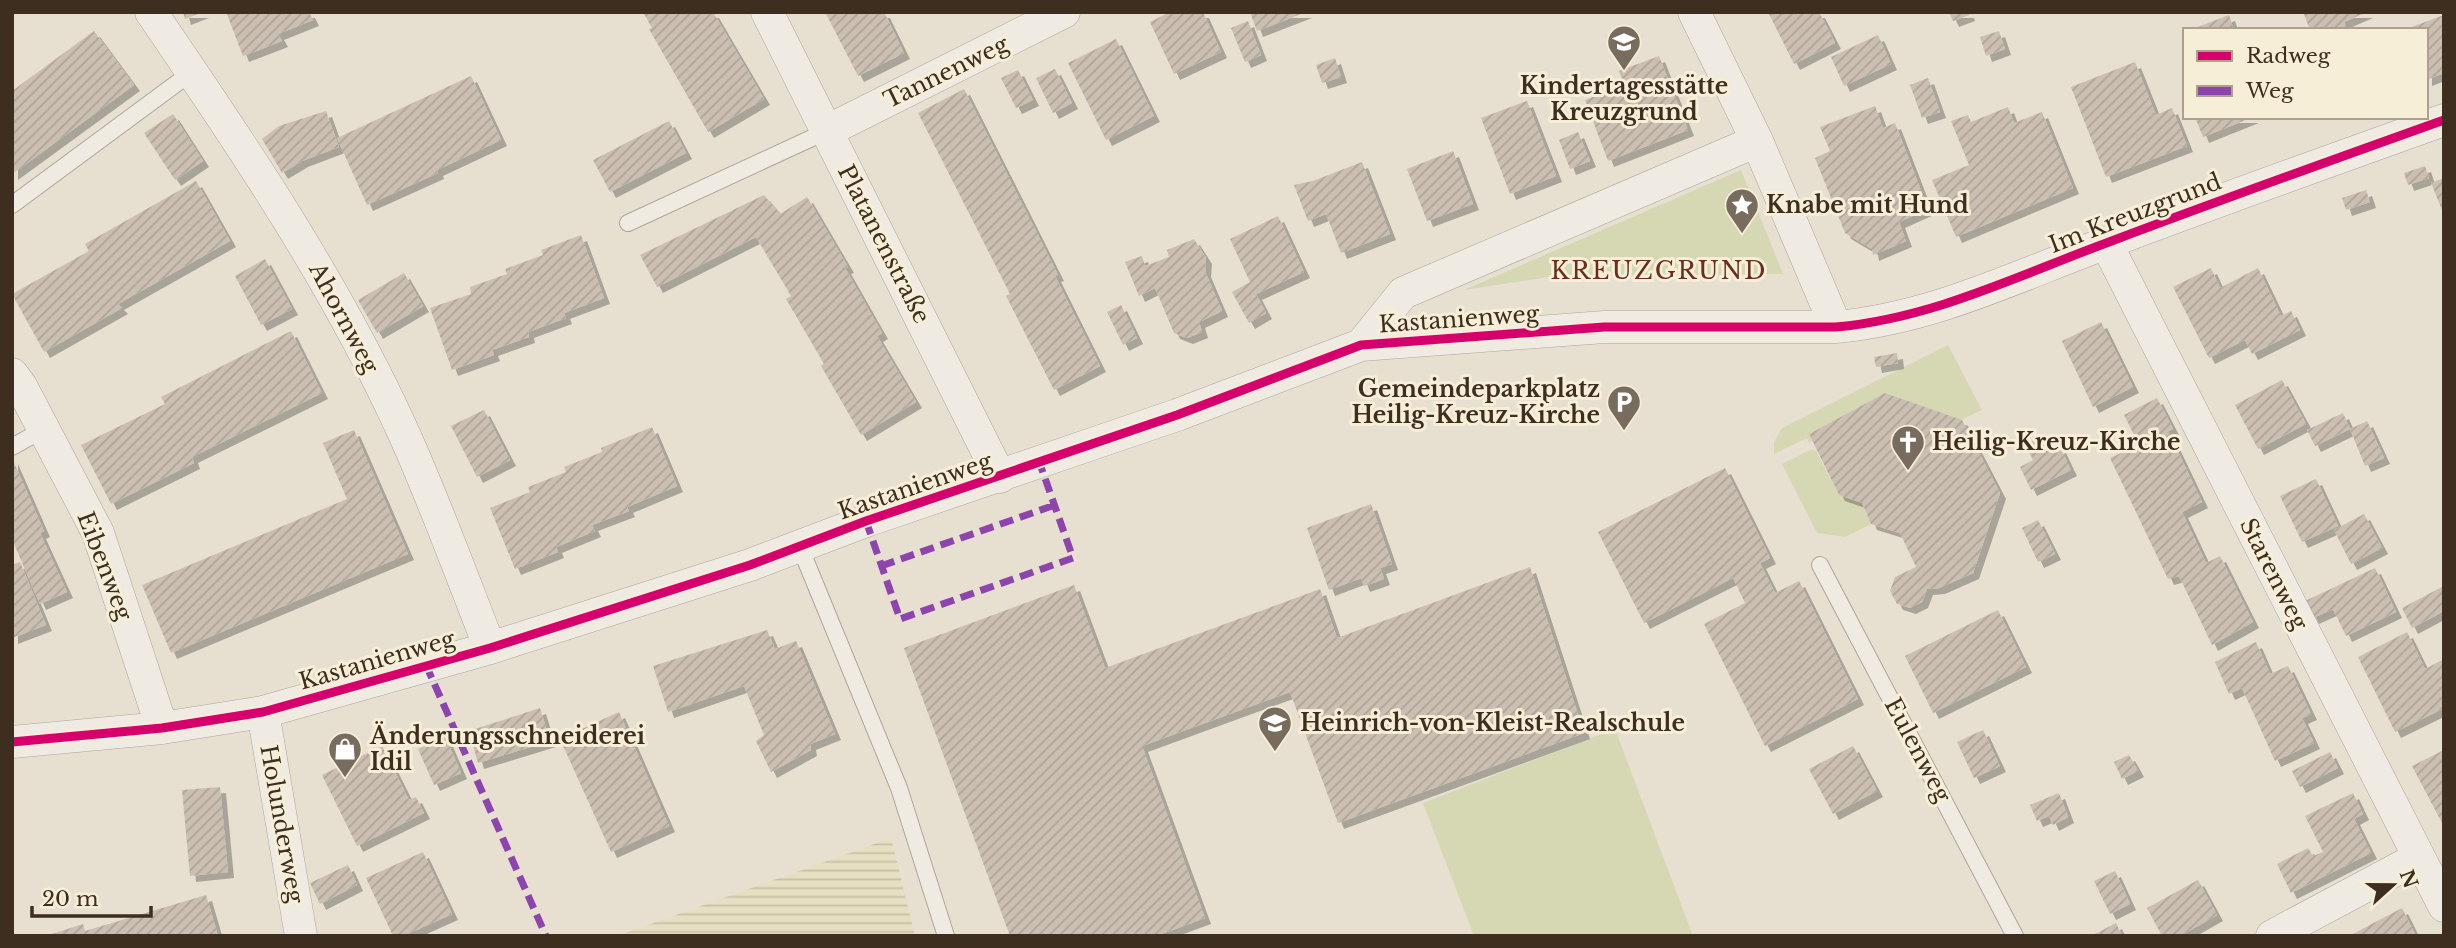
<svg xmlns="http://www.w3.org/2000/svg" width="2456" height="948" font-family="'Libre Baskerville',serif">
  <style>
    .farmland { fill: url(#farmland-rules) }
    .green { fill: #d6d7b3 }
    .building { fill: url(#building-hatch); filter: url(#shadow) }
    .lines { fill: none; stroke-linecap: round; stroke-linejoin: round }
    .lane-casing { stroke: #ada599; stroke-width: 18 }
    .street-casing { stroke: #ada599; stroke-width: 33 }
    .lane { stroke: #efebe3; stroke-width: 16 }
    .street { stroke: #efebe3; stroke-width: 32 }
    .quiet { stroke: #8e44ad; stroke-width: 7; stroke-dasharray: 14 7; stroke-linecap: butt }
    .cycleway-casing { stroke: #f7eed8; stroke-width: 13 }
    .cycleway { stroke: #d6006c; stroke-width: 9 }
    .labels { text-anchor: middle; stroke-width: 6; stroke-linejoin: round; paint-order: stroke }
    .street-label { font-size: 23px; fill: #3d2e20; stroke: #f7eed8 }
    .poi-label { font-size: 23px; font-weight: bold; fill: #3d2e20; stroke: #f7eed8; text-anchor: start }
    .neighbourhood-label { font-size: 24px; letter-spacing: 2px; fill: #6b2e1e; stroke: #f7eed8 }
  </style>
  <defs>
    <pattern id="farmland-rules" width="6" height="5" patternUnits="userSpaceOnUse" patternTransform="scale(1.75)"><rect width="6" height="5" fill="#e6dfc2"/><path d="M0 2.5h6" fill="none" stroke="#c6c0a6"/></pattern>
    <pattern id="building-hatch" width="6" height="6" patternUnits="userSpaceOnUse" patternTransform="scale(1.75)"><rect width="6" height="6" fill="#cbbfb2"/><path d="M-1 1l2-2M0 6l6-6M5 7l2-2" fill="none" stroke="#afa499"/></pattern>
    <filter id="shadow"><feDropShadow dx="6" dy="6" stdDeviation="0" flood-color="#0004"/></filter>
  </defs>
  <rect width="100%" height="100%" fill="#e7e0d1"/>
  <path class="farmland" d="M891 838 915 936H617Z"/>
  <path class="green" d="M1741 170 1783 274 1555 276 1464 290Z
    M1948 345 1982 410 1961 420 1885 393 1809 434 1812 441 1809 443 1807 438 1774 454V442L1782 428Z
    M1812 449 1816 451 1839 495 1862 503 1871 524 1845 537 1817 533 1782 464Z
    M1615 729 1693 936H1474L1423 803Z"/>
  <path class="building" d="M183 12H203L185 19Z
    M226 12H309L313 20 278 34 282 41 243 56Z
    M643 12H713L764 99 708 132 649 29 652 28Z
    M825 12H884L904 53 858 76Z
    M1170 12H1203L1221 52 1174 74 1150 22Z
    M1250 12H1306L1257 31Z
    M1768 12H1819L1835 43 1794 64Z
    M1949 12H1968L1969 15 1953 21Z
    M2303 12H2367L2344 22 2347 30H2310Z
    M2229 15 2234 30H2190Z
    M2444 15V73L2426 80V30L2406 29Z
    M1248 21 1261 55 1245 62 1231 28Z
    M94 31 134 85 12 174V91Z
    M1999 31 2005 49 1986 56 1980 37Z
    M1878 35 1891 64 1844 86 1831 57Z
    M1116 39 1154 116 1106 140 1068 63Z
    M1659 56 1688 130 1608 161 1585 100 1624 85 1619 71Z
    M1335 58 1341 77 1322 83 1316 65Z
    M2135 62 2156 115 2172 108 2187 146 2106 177 2071 87Z
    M1055 69 1072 103 1053 113 1036 78Z
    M1018 70 1033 100 1016 108 1001 78Z
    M471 76 501 140 437 170 438 173 367 205 337 138Z
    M1928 78 1940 112 1922 118 1910 85Z
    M964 89 1058 275 1055 276 1100 366 1054 390 1006 296 1010 294 918 113Z
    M1527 101 1556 176 1510 194 1481 118Z
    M1875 106 1883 128 1895 123 1928 209 1899 222 1906 241 1873 255 1872 249 1845 233 1815 158 1830 151 1820 127Z
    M2008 107 2014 123 2042 112 2073 188 1956 237 1932 180 1969 165 1951 121 1968 115 1971 122Z
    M326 111 339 147 302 161 282 173 262 139 279 126Z
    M173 114 203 161 175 180 144 133Z
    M2195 117H2253L2203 137Z
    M669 121 686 153 610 192 593 160Z
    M1578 132 1590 161 1570 169 1559 140Z
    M1453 151 1473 204 1427 221 1407 169Z
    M1362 162 1390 234 1341 253 1326 214 1308 221 1294 185 1313 181Z
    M2425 166 2429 178 2408 185 2404 173Z
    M2444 178V215L2431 183Z
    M196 181 230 241 118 304 122 308 44 352 12 294 89 251 85 244Z
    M2366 190 2370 202 2346 210 2342 198Z
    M764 195 780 214 807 197 848 267 845 268 882 333 877 336 916 402 861 435 821 366 824 364 786 299 791 296 756 237 657 287 640 255Z
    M1278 216 1304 272 1256 294 1266 313 1249 323 1232 292 1250 282 1230 239Z
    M581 235 604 298 564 313 566 318 528 332 529 337 492 350 494 355 452 370 430 308 471 294 470 287 507 274 505 269 543 255 541 250Z
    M1194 239 1206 258 1205 271 1222 311 1199 322 1202 332 1187 338 1174 333 1155 288 1139 296 1125 262 1142 256 1145 266 1169 257 1167 250Z
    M265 259 292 309 261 325 235 276Z
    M2211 268 2220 288 2258 268 2281 316 2291 311 2300 330 2252 354 2245 340 2209 358 2173 287Z
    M404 273 423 306 377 333 358 300Z
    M1121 305 1137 338 1123 345 1107 312Z
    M2101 322 2133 387 2093 407 2062 341Z
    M291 331 322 393 192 457 194 463 111 504 81 445 165 404 161 397Z
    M1897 353 1898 363 1876 367 1874 357Z
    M2282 380 2306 424 2258 449 2235 405Z
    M1885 393 1962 420 2000 493 1973 573 1939 588 1927 589 1922 602 1910 608 1897 604 1890 591 1895 577 1916 567 1900 533 1871 524 1862 503 1839 495 1809 434Z
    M2157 398 2173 429 2168 431 2202 502 2182 512 2206 563 2220 556 2253 622 2212 645 2179 576 2168 579 2110 458 2139 445 2124 415Z
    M484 410 510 460 477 477 451 426Z
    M2343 413 2350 429 2315 446 2307 430Z
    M2367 421 2384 458 2365 466 2350 429Z
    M652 427 677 486 627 507 629 511 592 525 595 531 556 547 558 552 515 569 490 508 530 492 528 487 566 472 564 467 602 452 601 448Z
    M354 430 408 554 171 653 142 585 347 499 323 443Z
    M2046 434 2054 450 2060 447 2071 470 2031 490 2020 467 2033 460 2025 444Z
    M12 458 44 531 40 533 67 592 40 604 14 544 12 545Z
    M1725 468 1770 558 1760 563 1775 593 1799 581 1858 699 1765 746 1704 624 1745 603 1733 578 1644 623 1598 532Z
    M2316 479 2338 526 2302 542 2280 496Z
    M1371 504 1392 564 1380 568 1384 579 1364 586 1361 578 1329 590 1307 528Z
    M2364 514 2382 548 2351 564 2334 530Z
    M2038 520 2055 554 2038 562 2022 528Z
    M20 562 46 625 12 638V565Z
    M1530 567 1584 733 1338 823 1290 692 1142 746 1205 918 1156 936H1010L904 648 1074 585 1105 668 1320 589 1337 638Z
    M2375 568 2396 612 2346 636 2333 609 2313 618 2305 601Z
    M2442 587 2444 611 2412 628 2402 608Z
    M1998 610 2026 667 1933 713 1905 656Z
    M767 630 775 649 796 641 835 734 810 744 811 750 771 772 756 741 764 735 744 686 668 712 653 666Z
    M2407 632 2425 669 2444 659V708L2395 732 2358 657Z
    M2256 642 2270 674 2288 666 2311 714 2302 718 2314 743 2275 761 2242 688 2229 694 2215 662Z
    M540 708 550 741 478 763 469 731Z
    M619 712 669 826 611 852 560 739Z
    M1983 730 2000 766 1974 778 1957 742Z
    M445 736 461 773 434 785 418 749Z
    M382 746 409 800 416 797 424 813 357 846 322 775Z
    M1853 746 1877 791 1833 814 1809 769Z
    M2444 750V822L2442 823 2412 766Z
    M2330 752 2338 768 2300 787 2292 771Z
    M2129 755 2138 771 2122 779 2114 762Z
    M220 787 228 872 190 876 182 790Z
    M2059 793 2068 817 2053 825 2049 816 2037 821 2030 805Z
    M2353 793 2363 814 2354 819 2371 853 2291 893 2277 864 2308 848 2313 856 2323 852 2305 816Z
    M423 852 452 914 403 936H393L366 878Z
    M348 865 357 885 320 904 310 883Z
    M2115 871 2130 904 2110 914 2094 881Z
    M2198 880 2217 915 2180 936H2162L2147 908Z
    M206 895 218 936H45L83 924 85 931Z
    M2402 908 2416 936H2349Z
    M2116 923 2122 936H2091Z"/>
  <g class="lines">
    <g class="lane-casing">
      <path id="lane" d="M12 205 192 72
        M628 223 827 131
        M12 447 44 429
        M800 547 899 788 946 936
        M1820 565 2015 936"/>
    </g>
    <g class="street-casing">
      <path id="street" d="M151 12C244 148 337 285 405 436 436 505 462 577 490 648
        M767 12 1000 477
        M1694 12 1757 141 1836 327
        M827 131 1064 12
        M2106 243 2444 906
        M1361 345 1403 293 1757 141
        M12 374 21 386 98 533 162 728
        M263 712 301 936
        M12 742 162 728 263 712 490 648 750 565 866 521 1177 415 1361 345 1604 327H1836C1934 318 2019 275 2109 242 2220 200 2332 160 2444 120
        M2272 936 2418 858"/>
    </g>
    <use href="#lane" class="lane"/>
    <use href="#street" class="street"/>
    <path class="quiet" d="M866 521 900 619 1073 558 1040 464
      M881 566 1055 505
      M426 665 546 936"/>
    <g class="cycleway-casing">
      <path id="cycleway" d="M12 742 162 728 263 712 490 648 750 565 866 521 1177 415 1361 345 1604 327H1836C1934 318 2019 275 2109 242 2220 200 2332 160 2444 120"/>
    </g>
    <use href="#cycleway" class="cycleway"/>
  </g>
  <defs>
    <g id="school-pin" transform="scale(1.75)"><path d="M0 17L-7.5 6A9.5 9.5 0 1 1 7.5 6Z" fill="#786c5e" stroke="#f7eed8"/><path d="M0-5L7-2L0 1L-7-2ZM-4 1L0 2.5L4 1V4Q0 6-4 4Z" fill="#fff"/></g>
    <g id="sight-pin" transform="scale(1.75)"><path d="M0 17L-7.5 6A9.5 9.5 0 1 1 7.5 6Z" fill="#786c5e" stroke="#f7eed8"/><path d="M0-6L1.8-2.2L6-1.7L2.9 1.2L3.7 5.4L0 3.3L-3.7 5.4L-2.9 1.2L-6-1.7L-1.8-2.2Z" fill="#fff"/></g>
    <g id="parking-pin" transform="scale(1.75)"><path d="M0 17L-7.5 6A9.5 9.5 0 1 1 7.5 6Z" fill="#786c5e" stroke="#f7eed8"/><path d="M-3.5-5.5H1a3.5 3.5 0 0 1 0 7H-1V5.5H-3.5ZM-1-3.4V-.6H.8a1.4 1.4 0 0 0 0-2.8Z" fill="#fff"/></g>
    <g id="church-pin" transform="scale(1.75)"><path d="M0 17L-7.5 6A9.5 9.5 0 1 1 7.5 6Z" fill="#786c5e" stroke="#f7eed8"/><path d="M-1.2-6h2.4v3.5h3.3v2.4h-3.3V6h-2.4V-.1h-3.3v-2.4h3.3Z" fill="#fff"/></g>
    <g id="shop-pin" transform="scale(1.75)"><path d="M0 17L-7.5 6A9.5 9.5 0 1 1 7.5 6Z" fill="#786c5e" stroke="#f7eed8"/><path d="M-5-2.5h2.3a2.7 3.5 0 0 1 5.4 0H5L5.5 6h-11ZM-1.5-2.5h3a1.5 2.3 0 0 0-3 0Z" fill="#fff"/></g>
  </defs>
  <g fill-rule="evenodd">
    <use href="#school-pin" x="1624" y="42"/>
    <use href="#sight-pin" x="1742" y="205"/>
    <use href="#parking-pin" x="1624" y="402"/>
    <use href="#church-pin" x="1908" y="442"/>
    <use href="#school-pin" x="1275" y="723"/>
    <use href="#shop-pin" x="345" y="749"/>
  </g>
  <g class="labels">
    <g class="street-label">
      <text transform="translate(946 72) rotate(-26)" y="8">Tannenweg</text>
      <text transform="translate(2135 213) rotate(-21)" y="8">Im Kreuzgrund</text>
      <text transform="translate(884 244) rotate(63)" y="8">Platanenstraße</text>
      <text transform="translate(344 318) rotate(62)" y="8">Ahornweg</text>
      <text transform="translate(1459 319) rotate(-4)" y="8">Kastanienweg</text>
      <text transform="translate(915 486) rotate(-19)" y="8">Kastanienweg</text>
      <text transform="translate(105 566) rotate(69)" y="8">Eibenweg</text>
      <text transform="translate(2274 574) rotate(63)" y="8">Starenweg</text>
      <text transform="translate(377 660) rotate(-16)" y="8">Kastanienweg</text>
      <text transform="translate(1918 750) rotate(62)" y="8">Eulenweg</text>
      <text transform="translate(282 824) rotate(80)" y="8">Holunderweg</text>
    </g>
    <g class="poi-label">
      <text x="1624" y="94" text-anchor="middle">Kindertagesstätte<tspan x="1624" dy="26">Kreuzgrund</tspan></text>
      <text x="1766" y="213">Knabe mit Hund</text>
      <text x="1600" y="397" text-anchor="end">Gemeindeparkplatz<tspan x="1600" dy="26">Heilig-Kreuz-Kirche</tspan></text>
      <text x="1932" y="450">Heilig-Kreuz-Kirche</text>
      <text x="1300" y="731">Heinrich-von-Kleist-Realschule</text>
      <text x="370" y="744">Änderungsschneiderei<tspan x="370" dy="26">Idil</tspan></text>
    </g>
    <g class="neighbourhood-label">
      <text x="1659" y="279">KREUZGRUND</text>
    </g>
  </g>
  <rect width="2456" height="948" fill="none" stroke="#3d2e20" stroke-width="28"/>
  <rect x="2183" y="28" width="245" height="91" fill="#f7eed8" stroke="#ada18e" stroke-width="2"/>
  <rect x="2197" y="51" width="35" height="10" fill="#d6006c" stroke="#ada18e" stroke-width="2"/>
  <text x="2246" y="63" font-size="21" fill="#3d2e20">Radweg</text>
  <rect x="2197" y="86" width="35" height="10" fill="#8e44ad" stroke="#ada18e" stroke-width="2"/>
  <text x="2246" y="98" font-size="21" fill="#3d2e20">Weg</text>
  <g transform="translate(2393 885) rotate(69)" stroke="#f7eed8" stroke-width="5" paint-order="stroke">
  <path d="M0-5L12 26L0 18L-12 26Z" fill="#3d2e20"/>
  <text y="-10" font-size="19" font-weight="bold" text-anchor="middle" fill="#3d2e20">N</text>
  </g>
  <path d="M32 906v10h119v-10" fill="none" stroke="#3d2e20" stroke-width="3.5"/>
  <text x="42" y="906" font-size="21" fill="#3d2e20" stroke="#f7eed8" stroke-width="5" paint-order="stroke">20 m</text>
</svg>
